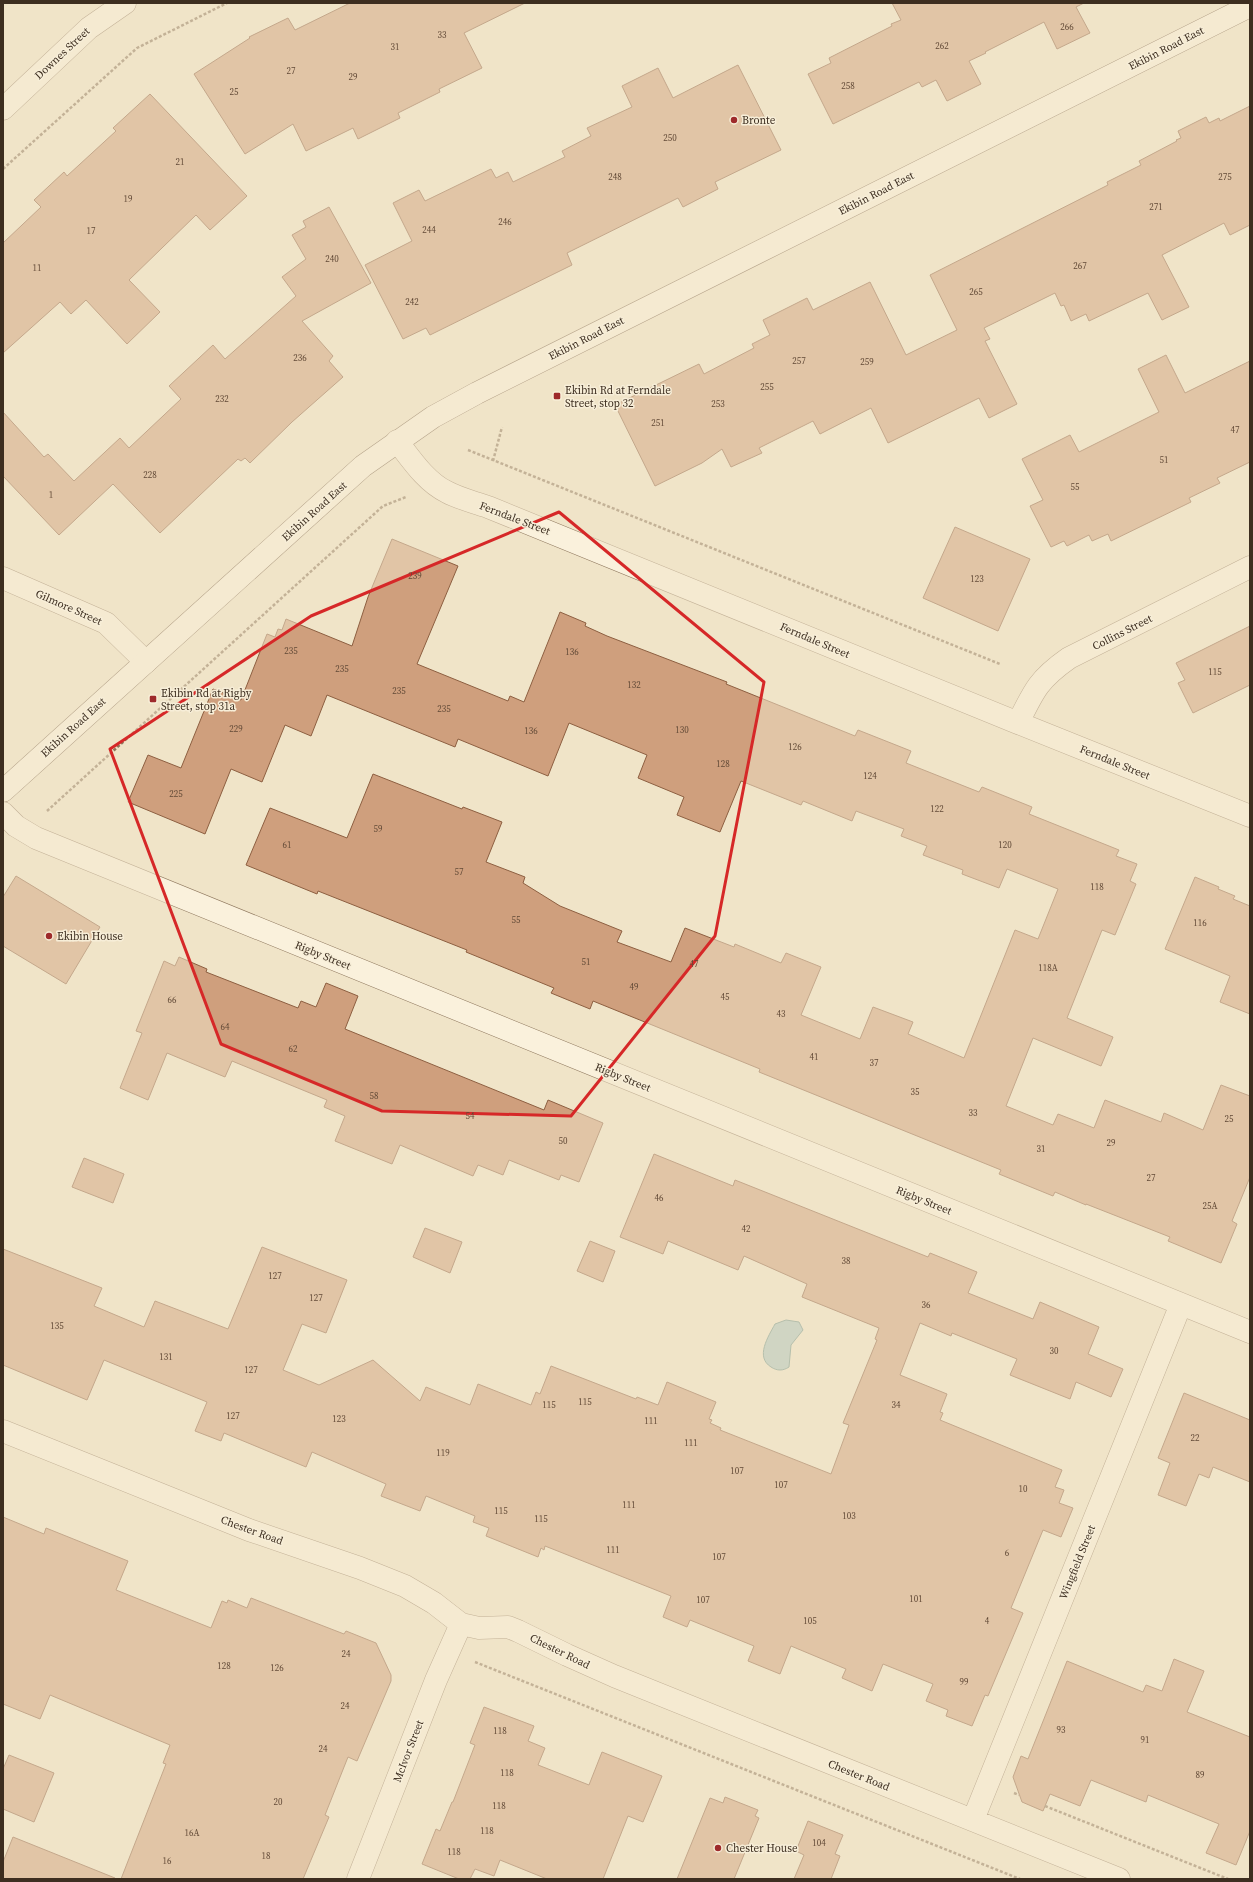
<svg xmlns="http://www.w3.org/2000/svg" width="1253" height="1882" font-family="'Source Serif 4',serif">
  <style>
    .water { fill: #a9c4bc; stroke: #6f938a }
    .building { fill: #cf9f7d; stroke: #8d5f41 }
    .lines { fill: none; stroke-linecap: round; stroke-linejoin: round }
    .street-casing { stroke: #8d765c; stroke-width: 23 }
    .secondary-casing { stroke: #6f573f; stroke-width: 23 }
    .path { stroke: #8d765c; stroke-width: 2.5; stroke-dasharray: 3 2; stroke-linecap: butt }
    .street { stroke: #faf1dc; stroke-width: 22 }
    .secondary { stroke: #faf1dc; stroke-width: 22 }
    .marked { fill: none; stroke: #d62828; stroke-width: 3; stroke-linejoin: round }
    .poi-dot { fill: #9e2a2b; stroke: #f7eed8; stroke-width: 1.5 }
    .labels { text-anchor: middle; stroke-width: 3; stroke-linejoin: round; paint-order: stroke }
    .number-label { font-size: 9px; fill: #624a37 }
    .street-label { font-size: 11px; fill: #3d2e20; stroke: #f7eed8 }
    .poi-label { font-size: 11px; fill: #3d2e20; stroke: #f7eed8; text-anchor: start }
  </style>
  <rect width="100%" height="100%" fill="#f0e4c8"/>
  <path class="water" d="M786 1320 799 1322 803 1330 791 1345 789 1367C783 1371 777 1371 771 1367 755 1357 768 1337 775 1324Z"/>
  <path class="building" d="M350 3H525L464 33 482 68 439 89 440 92 398 113 400 118 358 139 353 128 306 151 293 124 245 154 194 74 250 38 249 37 288 18 295 30Z
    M892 3H1084L1076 7 1090 33 1057 49 1044 22 985 52 986 53 969 61 981 84 947 101 936 80 922 87 919 82 833 124 808 74 831 63 829 58 892 26 891 24 901 20Z
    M738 65 781 150 715 182 718 189 683 207 678 198 567 253 572 265 430 335 426 328 403 339 365 265 412 241 393 203 419 190 425 201 491 169 496 178 508 172 513 182 565 157 562 151 591 136 587 128 632 107 622 86 658 68 673 98Z
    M150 94 247 196 210 230 196 215 129 280 160 312 127 344 86 300 71 314 60 302 3 353V243L41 207 34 200 64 172 67 176 116 131 113 128Z
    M1250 106V225L1230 235 1224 223 1162 255 1189 307 1162 320 1148 293 1089 321 1086 314 1071 321 1064 305 1061 306 1055 293 984 328 990 339 985 341 1017 404 989 418 979 398 888 443 871 408 820 434 813 421 759 448 762 453 731 467 722 449 702 463 655 486 615 405 699 364 704 374 754 348 752 344 770 335 763 320 807 298 813 310 870 282 906 355 957 330 930 275 1108 185 1107 182 1141 165 1139 161 1177 141 1176 140 1181 138 1178 131 1206 117 1209 123 1219 118 1220 121Z
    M329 207 371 283 302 321 333 356 329 361 343 377 292 422 250 463 245 458 241 461 238 459 160 533 113 484 59 535 3 476V412L44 457 48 454 74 481 120 438 129 448 181 399 169 386 213 345 225 359 296 296 282 277 306 259 292 235 306 227 303 221Z
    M1166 355 1185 393 1250 361V462L1217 478 1220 483 1189 498 1191 502 1111 541 1108 534 1092 541 1089 535 1067 546 1064 541 1051 547 1030 506 1043 500 1022 459 1070 435 1079 452 1159 412 1138 369Z
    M955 527 1030 559 998 631 923 598Z
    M392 539 458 566 417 664 508 701 510 696 524 702 560 612 586 623 585 626 607 636 727 682 726 684 855 736 858 730 911 751 906 763 979 792 982 787 1032 807 1029 814 1119 850 1116 856 1137 864 1130 881 1136 884 1115 935 1102 930 1067 1018 1113 1037 1101 1066 1033 1038 1006 1106 1053 1125 1058 1114 1094 1128 1105 1100 1161 1122 1164 1113 1203 1130 1221 1085 1250 1096V1177L1232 1221 1237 1224 1221 1263 1168 1241 1170 1237 1086 1204V1205L1055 1192 1053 1196 999 1174 1001 1170 759 1072 760 1069 662 1029 593 1001 590 1009 551 993 554 988 466 952 467 950 318 891 317 894 246 865 270 808 347 838 373 774 462 809 463 807 502 822 486 862 525 877 523 883 560 906 622 931 617 942 671 962 685 928 734 947 735 944 781 963 786 953 821 967 801 1015 860 1039 873 1007 913 1022 908 1034 964 1058 1015 930 1038 939 1058 889 1007 869 999 888 962 874 963 870 923 855 927 846 901 836 904 829 856 811 852 821 803 801 801 805 741 781 720 832 677 815 684 797 638 778 647 755 569 723 548 776 458 739 455 747 327 695 311 736 285 725 262 782 231 769 205 834 128 802 148 755 181 768 213 689 241 700 267 634 275 637 278 629 282 630 286 619 352 646 368 597Z
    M1250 626V685L1193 713 1178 683 1185 680 1176 663Z
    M16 876 100 927 66 984 3 946V897Z
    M1195 877 1219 887 1218 889 1235 896 1233 899 1250 906V1014L1220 1002 1230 976 1165 949Z
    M179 957 207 969 206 972 298 1008 301 1001 316 1007 326 983 358 996 345 1029 544 1110 548 1100 603 1123 579 1182 561 1175 559 1180 509 1160 503 1175 478 1165 473 1176 400 1145 392 1164 335 1141 345 1116 324 1107 327 1100 232 1061 225 1077 167 1053 148 1100 120 1088 142 1033 136 1031 164 961 175 966Z
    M654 1154 733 1186 735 1180 928 1257 930 1253 977 1272 968 1293 1033 1319 1040 1302 1099 1327 1088 1354 1123 1369 1111 1397 1076 1382 1070 1399 1010 1375 1017 1359 952 1333 951 1336 920 1323 900 1375 947 1394 940 1412 943 1413 940 1420 1062 1470 1055 1487 1064 1490 1059 1503 1073 1508 1061 1537 1043 1530 1011 1608 1023 1613 988 1696 985 1695 972 1726 946 1716 948 1710 926 1701 933 1684 883 1664 872 1691 842 1678 846 1669 791 1646 780 1674 748 1661 754 1646 690 1620 687 1627 663 1617 671 1596 545 1546 544 1550 541 1548 538 1557 486 1536 489 1528 473 1522 475 1516 426 1496 420 1511 381 1496 386 1484 312 1452 306 1467 224 1433 221 1441 195 1431 207 1402 104 1360 87 1400 3 1365V1249L102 1288 94 1306 144 1327 155 1301 228 1329 262 1247 347 1280 326 1333 302 1324 283 1370 319 1385 373 1360 420 1401 426 1387 470 1405 478 1384 531 1405 536 1392 540 1394 551 1366 636 1399 637 1397 658 1405 667 1382 716 1402 709 1419 712 1420 710 1423 721 1428 720 1430 831 1474 849 1425 843 1423 877 1340 875 1339 879 1328 802 1297 807 1284 744 1256 738 1270 668 1241 663 1254 620 1237Z
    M84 1158 124 1174 113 1203 72 1187Z
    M425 1228 462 1242 450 1273 413 1257Z
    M590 1241 615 1251 603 1282 577 1271Z
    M1184 1393 1250 1420V1482L1213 1467 1209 1478 1199 1474 1186 1506 1158 1495 1170 1463 1158 1458Z
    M3 1517 44 1534 46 1528 128 1561 116 1590 211 1628 222 1601 227 1603 228 1600 247 1608 251 1598 344 1634 346 1631 376 1643 391 1675V1681L357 1761 348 1757 325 1815 329 1817 303 1879H121L166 1764 163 1763 170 1745 50 1695 40 1719 3 1704Z
    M1174 1659 1204 1671 1187 1712 1250 1737V1831L1236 1865 1206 1853 1219 1824 1148 1795 1146 1802 1091 1780 1080 1806 1050 1794 1043 1811 1022 1802 1013 1777 1021 1756 1028 1759 1067 1661 1143 1692 1146 1685 1162 1691Z
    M484 1707 534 1726 528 1741 545 1748 538 1765 589 1785 602 1752 662 1776 643 1822 628 1816 603 1879H547L500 1860 494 1876 475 1869 470 1879H459L422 1864 436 1829 440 1831 452 1802H453L475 1745 470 1743Z
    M9 1755 54 1773 34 1822 3 1809V1769Z
    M725 1797 758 1810 755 1816 759 1818 734 1879H677L710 1798 723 1803Z
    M808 1821 843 1835 835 1854 840 1856 831 1879H794L804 1855 796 1851Z
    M13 1837 115 1878V1879H3V1862Z"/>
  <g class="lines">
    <g class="street-casing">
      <path id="street" d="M3 109 89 28 125 3
        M397 441C411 459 426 482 447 492 460 499 474 502 488 507L1018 723 1250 816
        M3 578 106 623 146 662
        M1018 723C1034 690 1039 679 1069 658L1250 567
        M3 813 16 826 36 838 1250 1332
        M3 1431 249 1530 360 1568 405 1586 434 1603 461 1624 479 1628 508 1627 518 1631 567 1655 614 1676 1119 1879
        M973 1820 1181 1304
        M358 1879 436 1680 461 1624"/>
    </g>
    <g class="secondary-casing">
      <path id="secondary" d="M3 791 363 466 433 417 477 393 1250 6"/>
    </g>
    <path class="path" d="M3 169 137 48 227 3
      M468 450 1000 664
      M493 461 502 427
      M47 811 383 506 406 497
      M475 1662 1020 1879
      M1014 1793 1019 1795
      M1045 1806 1228 1879"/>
    <use href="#street" class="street"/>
    <use href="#secondary" class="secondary"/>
  </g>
  <path d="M0 0H1253V1882H0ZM559 512 764 682 715 936 571 1116 382 1111 221 1044 110 749 311 616Z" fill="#f0e4c8" fill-opacity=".55" fill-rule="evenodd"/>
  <path class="marked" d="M559 512 764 682 715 936 571 1116 382 1111 221 1044 110 749 311 616Z"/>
  <g class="poi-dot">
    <circle cx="734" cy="120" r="4"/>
    <rect x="553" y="392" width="8" height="8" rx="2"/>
    <rect x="149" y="695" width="8" height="8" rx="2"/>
    <circle cx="49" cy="936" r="4"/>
    <circle cx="718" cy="1848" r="4"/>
  </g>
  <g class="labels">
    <g class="number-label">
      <text x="1067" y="30">266</text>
      <text x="442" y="38">33</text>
      <text x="942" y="49">262</text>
      <text x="395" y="50">31</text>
      <text x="291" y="74">27</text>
      <text x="353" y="80">29</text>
      <text x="848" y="89">258</text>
      <text x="234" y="95">25</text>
      <text x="670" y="141">250</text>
      <text x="180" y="165">21</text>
      <text x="615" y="180">248</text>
      <text x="1225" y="180">275</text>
      <text x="128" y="202">19</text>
      <text x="1156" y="210">271</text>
      <text x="505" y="225">246</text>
      <text x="429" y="233">244</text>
      <text x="91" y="234">17</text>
      <text x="332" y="262">240</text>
      <text x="1080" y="269">267</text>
      <text x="37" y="271">11</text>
      <text x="976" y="295">265</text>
      <text x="412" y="305">242</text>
      <text x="300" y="361">236</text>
      <text x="799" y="364">257</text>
      <text x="867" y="365">259</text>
      <text x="767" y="390">255</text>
      <text x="222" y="402">232</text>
      <text x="718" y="407">253</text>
      <text x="658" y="426">251</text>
      <text x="1235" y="433">47</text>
      <text x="1164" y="463">51</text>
      <text x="150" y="478">228</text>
      <text x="1075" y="490">55</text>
      <text x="51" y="498">1</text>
      <text x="415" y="579">239</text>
      <text x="977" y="582">123</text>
      <text x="291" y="654">235</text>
      <text x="572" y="655">136</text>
      <text x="342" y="672">235</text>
      <text x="1215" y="675">115</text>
      <text x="634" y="688">132</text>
      <text x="399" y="694">235</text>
      <text x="444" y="712">235</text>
      <text x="236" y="732">229</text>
      <text x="682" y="733">130</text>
      <text x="531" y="734">136</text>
      <text x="795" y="750">126</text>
      <text x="723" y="767">128</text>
      <text x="870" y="779">124</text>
      <text x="176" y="797">225</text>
      <text x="937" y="812">122</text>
      <text x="378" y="832">59</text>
      <text x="287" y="848">61</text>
      <text x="1005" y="848">120</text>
      <text x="459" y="875">57</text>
      <text x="1097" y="890">118</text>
      <text x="516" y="923">55</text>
      <text x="1200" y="926">116</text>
      <text x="586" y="965">51</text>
      <text x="694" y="967">47</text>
      <text x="1048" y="971">118A</text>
      <text x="634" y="990">49</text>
      <text x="725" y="1000">45</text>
      <text x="172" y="1003">66</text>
      <text x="781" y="1017">43</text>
      <text x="225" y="1030">64</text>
      <text x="293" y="1052">62</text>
      <text x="814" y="1060">41</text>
      <text x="874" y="1066">37</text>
      <text x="915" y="1095">35</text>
      <text x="374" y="1099">58</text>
      <text x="973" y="1116">33</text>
      <text x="470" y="1119">54</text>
      <text x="1229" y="1122">25</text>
      <text x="563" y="1144">50</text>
      <text x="1111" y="1146">29</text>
      <text x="1041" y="1152">31</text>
      <text x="1151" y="1181">27</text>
      <text x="659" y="1201">46</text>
      <text x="1210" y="1209">25A</text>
      <text x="746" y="1232">42</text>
      <text x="846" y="1264">38</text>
      <text x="275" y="1279">127</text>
      <text x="316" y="1301">127</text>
      <text x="926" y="1308">36</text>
      <text x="57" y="1329">135</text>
      <text x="1054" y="1354">30</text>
      <text x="166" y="1360">131</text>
      <text x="251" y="1373">127</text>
      <text x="585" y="1405">115</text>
      <text x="549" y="1408">115</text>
      <text x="896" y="1408">34</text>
      <text x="233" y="1419">127</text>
      <text x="339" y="1422">123</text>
      <text x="651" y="1424">111</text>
      <text x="1195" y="1441">22</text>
      <text x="691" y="1446">111</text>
      <text x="443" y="1456">119</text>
      <text x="737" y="1474">107</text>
      <text x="781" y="1488">107</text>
      <text x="1023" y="1492">10</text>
      <text x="629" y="1508">111</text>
      <text x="501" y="1514">115</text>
      <text x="849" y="1519">103</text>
      <text x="541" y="1522">115</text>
      <text x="613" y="1553">111</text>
      <text x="1007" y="1556">6</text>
      <text x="719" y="1560">107</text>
      <text x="916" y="1602">101</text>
      <text x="703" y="1603">107</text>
      <text x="810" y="1624">105</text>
      <text x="987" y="1624">4</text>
      <text x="346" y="1657">24</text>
      <text x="224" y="1669">128</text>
      <text x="277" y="1671">126</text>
      <text x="964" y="1685">99</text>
      <text x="345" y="1709">24</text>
      <text x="1061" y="1733">93</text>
      <text x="500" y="1734">118</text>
      <text x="1145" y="1743">91</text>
      <text x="323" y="1752">24</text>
      <text x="507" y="1776">118</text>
      <text x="1200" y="1778">89</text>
      <text x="278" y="1805">20</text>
      <text x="499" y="1809">118</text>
      <text x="487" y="1834">118</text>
      <text x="192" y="1836">16A</text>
      <text x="819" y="1846">104</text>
      <text x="454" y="1855">118</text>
      <text x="266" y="1859">18</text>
      <text x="167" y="1864">16</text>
    </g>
    <g class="street-label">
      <text transform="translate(1166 48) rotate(-27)" y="4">Ekibin Road East</text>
      <text transform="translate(62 53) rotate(-43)" y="4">Downes Street</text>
      <text transform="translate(876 193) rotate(-27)" y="4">Ekibin Road East</text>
      <text transform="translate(586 338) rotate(-27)" y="4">Ekibin Road East</text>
      <text transform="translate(314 511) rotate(-42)" y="4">Ekibin Road East</text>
      <text transform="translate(515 518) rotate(21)" y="4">Ferndale Street</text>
      <text transform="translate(69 607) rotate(24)" y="4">Gilmore Street</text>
      <text transform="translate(1122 632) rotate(-27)" y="4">Collins Street</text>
      <text transform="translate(815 640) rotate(23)" y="4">Ferndale Street</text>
      <text transform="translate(73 727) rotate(-42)" y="4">Ekibin Road East</text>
      <text transform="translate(1115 762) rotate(22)" y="4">Ferndale Street</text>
      <text transform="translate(323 955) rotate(22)" y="4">Rigby Street</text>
      <text transform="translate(623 1077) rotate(22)" y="4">Rigby Street</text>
      <text transform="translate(924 1200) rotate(22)" y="4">Rigby Street</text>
      <text transform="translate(252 1530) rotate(20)" y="4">Chester Road</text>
      <text transform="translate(1077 1562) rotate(-68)" y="4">Wingfield Street</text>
      <text transform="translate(560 1651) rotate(26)" y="4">Chester Road</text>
      <text transform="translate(408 1751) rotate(-69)" y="4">McIvor Street</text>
      <text transform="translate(859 1775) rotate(22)" y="4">Chester Road</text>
    </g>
    <g class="poi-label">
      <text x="742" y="124">Bronte</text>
      <text x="565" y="394">Ekibin Rd at Ferndale<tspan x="565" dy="13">Street, stop 32</tspan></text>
      <text x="161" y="697">Ekibin Rd at Rigby<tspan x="161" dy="13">Street, stop 31a</tspan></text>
      <text x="57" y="940">Ekibin House</text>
      <text x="726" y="1852">Chester House</text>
    </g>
  </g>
  <rect width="1253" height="1882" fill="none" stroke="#3d2e20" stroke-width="8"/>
</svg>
